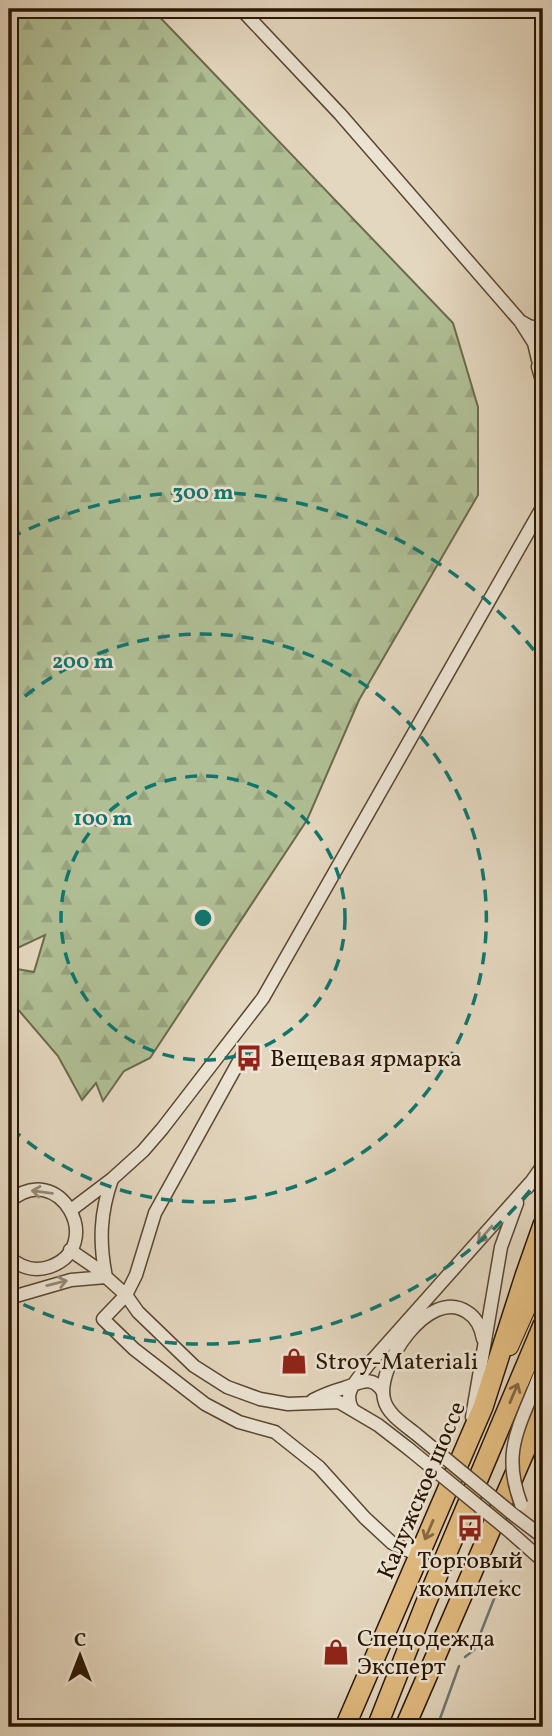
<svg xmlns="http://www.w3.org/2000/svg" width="552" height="1736" font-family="Vollkorn,serif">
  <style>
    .forest { fill: url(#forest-firs); stroke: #6c6a4c; stroke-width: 2 }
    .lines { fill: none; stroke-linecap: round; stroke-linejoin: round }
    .stream { stroke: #6b7770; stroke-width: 2.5 }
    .minor-casing { stroke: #584632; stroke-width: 15 }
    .major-casing { stroke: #291603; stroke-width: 18 }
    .highway-casing { stroke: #291603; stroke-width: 22 }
    .minor { stroke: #ede5d5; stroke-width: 12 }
    .major { stroke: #e2bc80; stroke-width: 16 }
    .highway { stroke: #e2bc80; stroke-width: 19 }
    .minor-bridge-casing { stroke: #584632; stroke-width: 15; stroke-linecap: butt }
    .minor-bridge { stroke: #ede5d5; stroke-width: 12 }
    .oneway { stroke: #958876 }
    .oneway2 { stroke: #866942 }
    .ring { fill: none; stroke: #0f766e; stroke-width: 3.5; stroke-dasharray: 12 9 }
    .labels { text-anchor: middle; stroke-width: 5; stroke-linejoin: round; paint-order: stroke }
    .poi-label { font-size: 24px; fill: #291603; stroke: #ede5d5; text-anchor: start }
    .street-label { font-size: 24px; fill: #291603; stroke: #ede5d5 }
    .centre { fill: #0f766e; stroke: #ede5d5; stroke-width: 3.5 }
    .ring-label { font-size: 21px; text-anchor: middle; font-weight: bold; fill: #0f766e; stroke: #ede5d5; stroke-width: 5; stroke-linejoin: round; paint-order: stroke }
  </style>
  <defs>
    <pattern id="forest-firs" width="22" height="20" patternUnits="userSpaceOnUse" patternTransform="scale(1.75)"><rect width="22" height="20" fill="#b0bf95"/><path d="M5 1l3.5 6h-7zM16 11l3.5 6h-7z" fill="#97a37f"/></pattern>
  </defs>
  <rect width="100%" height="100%" fill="#e4d7bf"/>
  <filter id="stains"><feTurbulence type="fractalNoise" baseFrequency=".00286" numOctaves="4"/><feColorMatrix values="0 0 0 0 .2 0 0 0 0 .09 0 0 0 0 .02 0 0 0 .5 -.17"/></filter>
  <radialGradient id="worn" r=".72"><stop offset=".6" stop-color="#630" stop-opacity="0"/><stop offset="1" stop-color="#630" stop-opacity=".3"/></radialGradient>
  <path class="forest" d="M9 9H152L453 323 478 407V495L359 700 307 820 150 1058 124 1071 103 1101 96 1083 82 1100 58 1056 9 999V971L12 968 34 972 45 935 9 952Z"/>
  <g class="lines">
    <path class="stream" d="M465 1657 474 1650 501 1581
      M437 1727 459 1666"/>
    <g class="minor-casing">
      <path id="minor" d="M241 9 340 114 520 321 534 343 538 360
        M520 321 529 326 543 329
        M543 345 538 367 543 384
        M243 1054 155 1213 136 1275 126 1295 103 1319 134 1349 205 1404 239 1422 275 1432 319 1467 365 1518 392 1543 418 1555
        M527 1188 543 1165
        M9 1202C59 1157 108 1247 49 1267 34 1272 20 1267 9 1257
        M71 1210 112 1179 143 1151 162 1129 263 998 543 506
        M70 1250 96 1268 126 1295 138 1312 194 1366 227 1387 260 1399 288 1404 339 1402 378 1425 409 1449
        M106 1277C99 1242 100 1213 112 1179
        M9 1298 71 1280 106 1277
        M534 1389 543 1366
        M313 1400C323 1395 333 1391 344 1388 360 1383 372 1374 383 1392
        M353 1410C341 1392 359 1379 368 1365L530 1183
        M472 1417 501 1247 517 1203
        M416 1434C405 1425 387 1414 384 1399 376 1366 429 1286 467 1312 477 1318 481 1327 483 1339
        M514 1515 543 1537
        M508 1530 543 1561"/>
    </g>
    <g class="major-casing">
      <path id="major" d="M510 1347 543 1273"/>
    </g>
    <g class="highway-casing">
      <path id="highway" d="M345 1727 483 1407 525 1276 543 1225
        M377 1727 425 1605 543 1325
        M405 1727 543 1409"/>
    </g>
    <use href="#minor" class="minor"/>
    <use href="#major" class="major"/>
    <use href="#highway" class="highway"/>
    <g class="minor-bridge-casing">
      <path id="minor-bridge" d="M416 1434 514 1515
        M409 1449 508 1530
        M521 1504C503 1456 516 1433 534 1389"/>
    </g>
    <use href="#minor-bridge" class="minor-bridge"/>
  </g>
  <defs><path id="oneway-shaft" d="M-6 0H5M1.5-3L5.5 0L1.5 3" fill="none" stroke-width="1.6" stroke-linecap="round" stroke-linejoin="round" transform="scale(1.75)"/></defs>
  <g class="oneway">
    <use href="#oneway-shaft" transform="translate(42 1192) rotate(-173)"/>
    <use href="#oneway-shaft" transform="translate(485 1234) rotate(131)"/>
    <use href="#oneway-shaft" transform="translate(57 1283) rotate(-14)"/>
  </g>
  <g class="oneway2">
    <use href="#oneway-shaft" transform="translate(514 1393) rotate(-67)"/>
    <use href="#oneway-shaft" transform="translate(429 1530) rotate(113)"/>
  </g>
  <g class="ring">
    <circle cx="203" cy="918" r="142"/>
    <path d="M9 710A284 284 0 1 1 9 1126"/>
    <path d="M543 1174A426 426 0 0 1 10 1298M10 538A426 426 0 0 1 543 662"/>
  </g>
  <defs>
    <g id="bus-bare" transform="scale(2.1)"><path d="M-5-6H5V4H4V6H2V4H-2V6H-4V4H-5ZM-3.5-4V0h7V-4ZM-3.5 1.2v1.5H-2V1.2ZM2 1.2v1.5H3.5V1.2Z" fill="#8f2418" stroke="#ede5d5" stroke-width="2.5" paint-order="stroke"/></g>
    <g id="shop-bare" transform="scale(2.1)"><path d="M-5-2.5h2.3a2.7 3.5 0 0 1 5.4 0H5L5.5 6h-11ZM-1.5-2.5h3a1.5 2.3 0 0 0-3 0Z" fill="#8f2418" stroke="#ede5d5" stroke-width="2.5" paint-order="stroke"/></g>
  </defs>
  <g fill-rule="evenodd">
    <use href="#bus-bare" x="249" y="1058"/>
    <use href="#shop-bare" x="294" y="1361"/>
    <use href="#bus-bare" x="470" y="1528"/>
    <use href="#shop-bare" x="336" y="1652"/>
  </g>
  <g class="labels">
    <g class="poi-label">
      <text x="270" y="1066">Вещевая ярмарка</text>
      <text x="315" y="1369">Stroy-Materiali</text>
      <text x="470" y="1568" text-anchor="middle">Торговый<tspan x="470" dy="28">комплекс</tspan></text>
      <text x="357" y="1646">Спецодежда<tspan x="357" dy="28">Эксперт</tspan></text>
    </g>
    <g class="street-label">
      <text transform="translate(421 1490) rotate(-67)" y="8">Калужское шоссе</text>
    </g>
  </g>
  <circle cx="203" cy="918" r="10" class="centre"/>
  <g class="ring-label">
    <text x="203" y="499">300 m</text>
    <text x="83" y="668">200 m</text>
    <text x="103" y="825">100 m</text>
  </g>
  <rect width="552" height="1736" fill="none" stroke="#e4d7bf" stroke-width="35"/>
  <rect x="10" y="10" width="531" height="1715" fill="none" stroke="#291603" stroke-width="3.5"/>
  <rect x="18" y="18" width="517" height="1701" fill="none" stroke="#291603" stroke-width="2"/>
  <g transform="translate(80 1656)" stroke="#ede5d5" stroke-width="5" paint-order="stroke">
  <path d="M0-5L12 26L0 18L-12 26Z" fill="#291603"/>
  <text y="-10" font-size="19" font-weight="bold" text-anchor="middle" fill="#291603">С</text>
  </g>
  <rect width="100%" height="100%" filter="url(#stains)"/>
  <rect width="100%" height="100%" fill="url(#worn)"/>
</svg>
